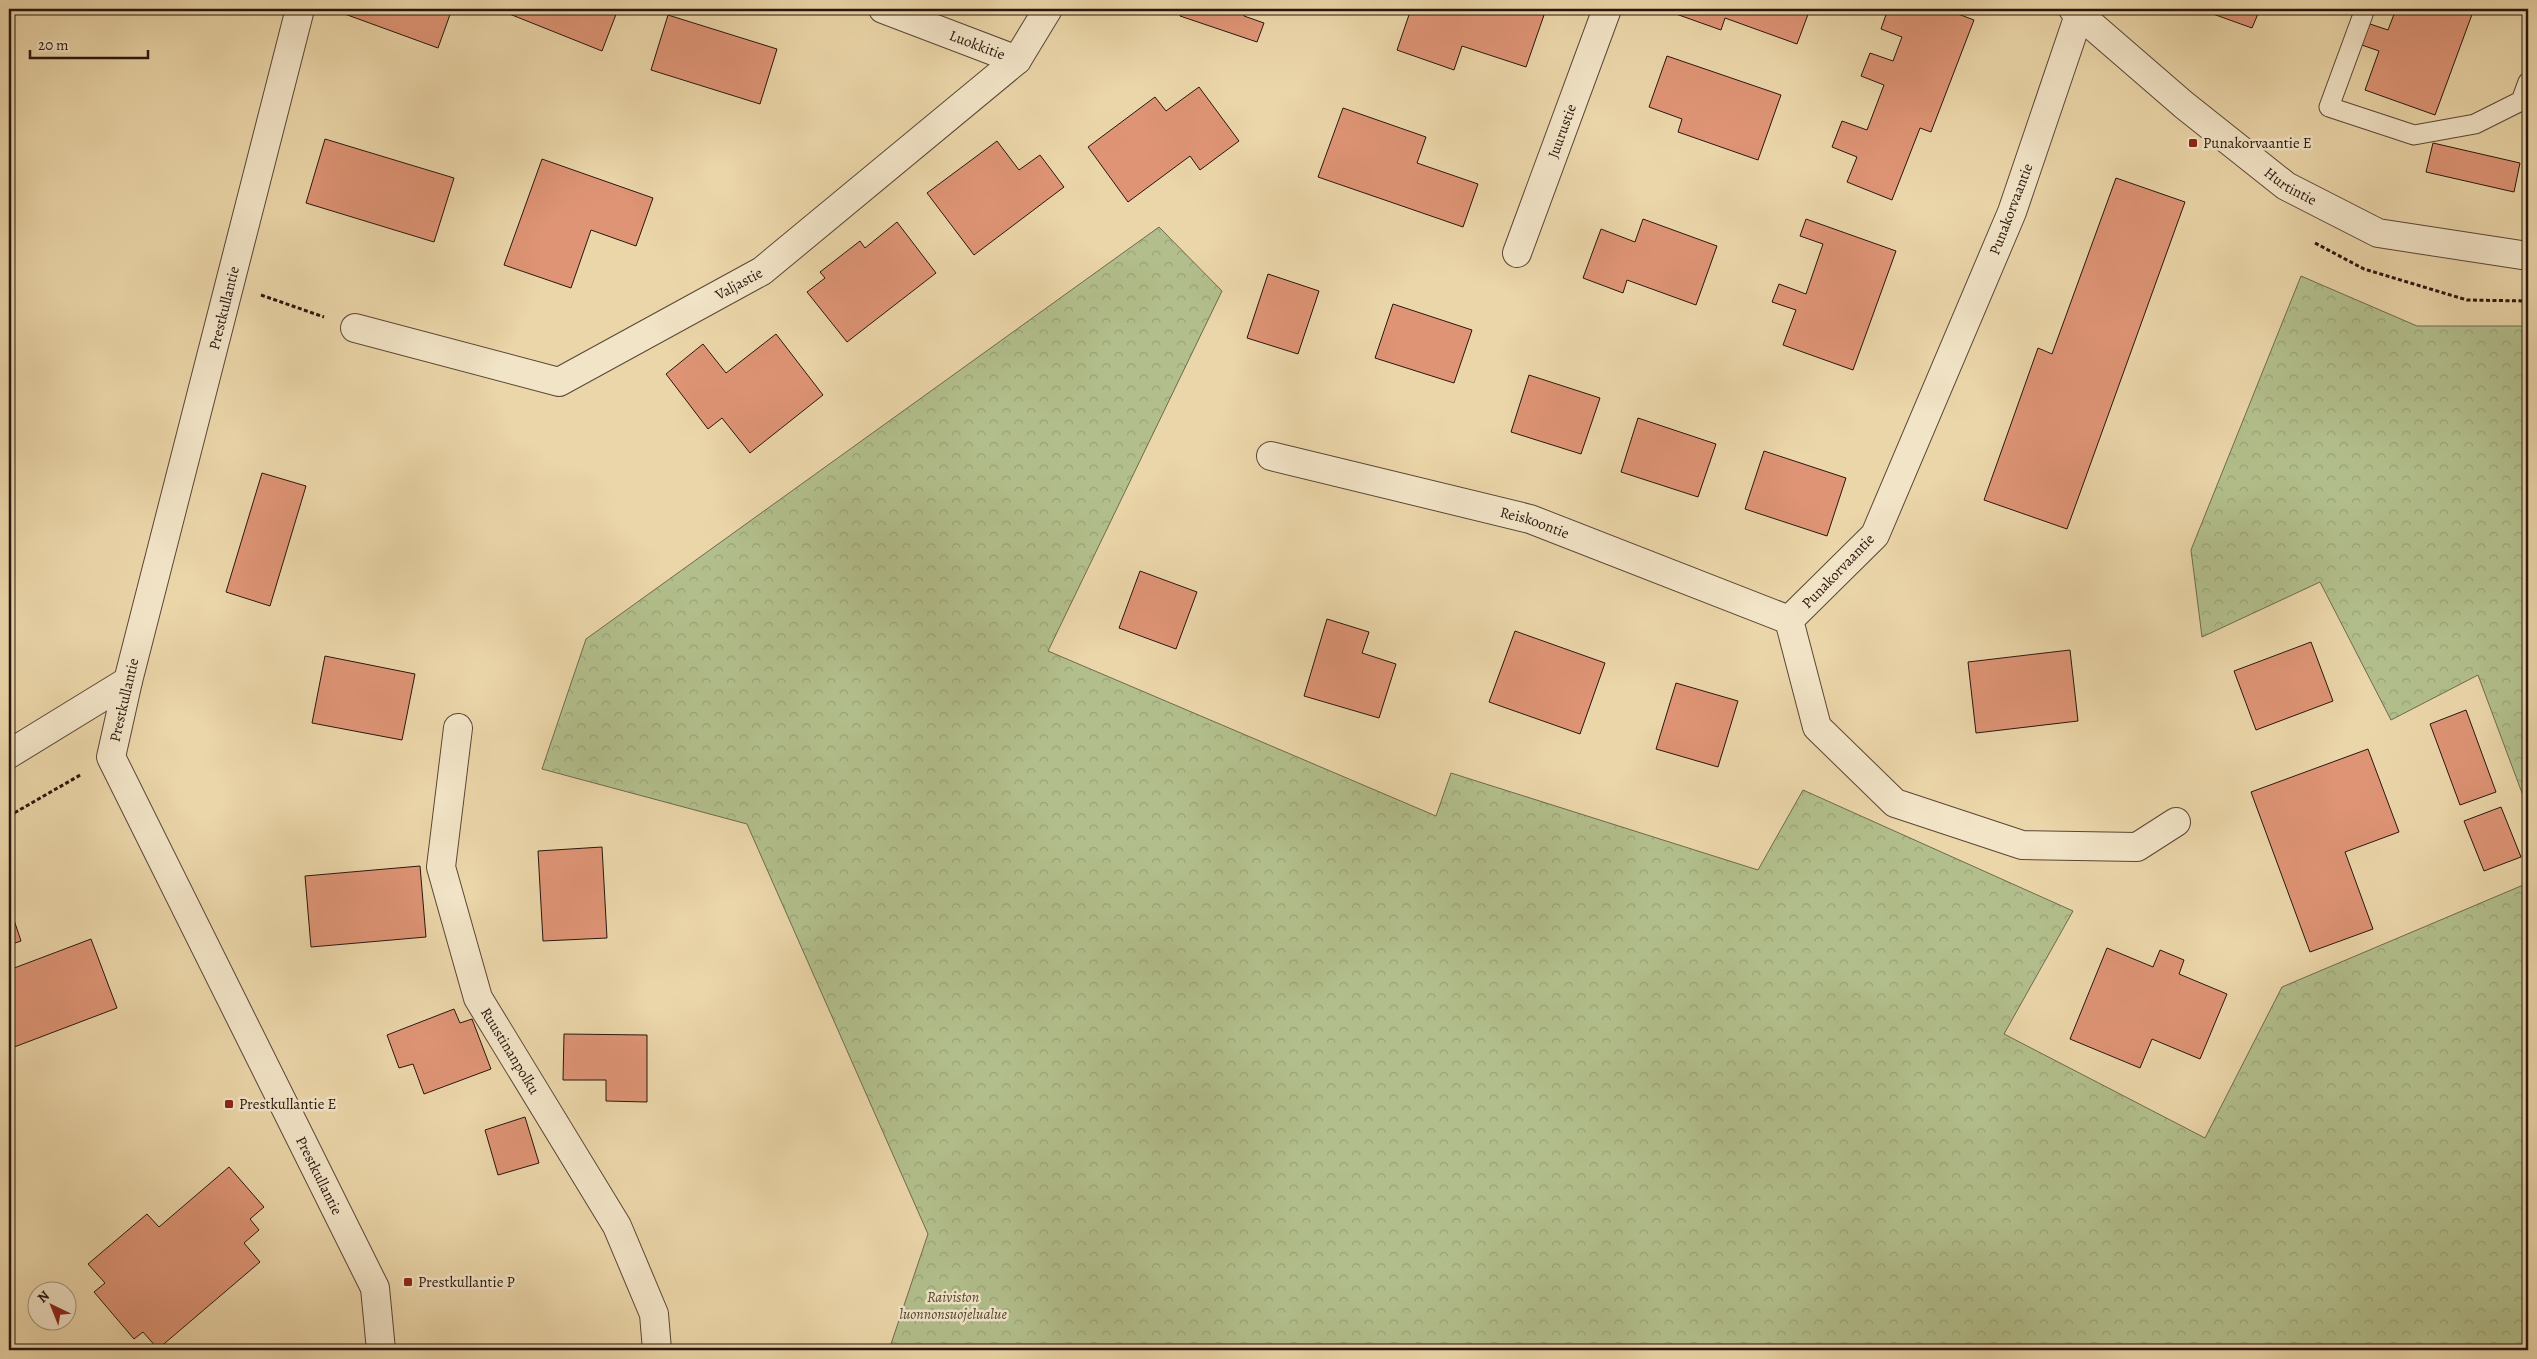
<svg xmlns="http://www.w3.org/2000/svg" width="2537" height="1359" font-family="Alegreya,serif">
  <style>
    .forest { fill: url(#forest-crowns); stroke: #6e6a4e }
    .building { fill: #de9475; stroke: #29160f }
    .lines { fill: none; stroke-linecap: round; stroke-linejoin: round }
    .service-casing { stroke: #5a4636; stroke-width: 21 }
    .minor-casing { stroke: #5a4636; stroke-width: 30 }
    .path { stroke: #29160f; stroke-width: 3; stroke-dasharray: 4 2.5; stroke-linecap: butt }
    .service { stroke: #f2e4c7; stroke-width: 19 }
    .minor { stroke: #f2e4c7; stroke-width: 28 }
    .poi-dot { fill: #8f2418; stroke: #f2e4c7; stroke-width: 2 }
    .labels { text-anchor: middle; stroke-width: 5; stroke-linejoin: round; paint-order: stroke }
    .street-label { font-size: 15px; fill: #29160f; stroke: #f2e4c7 }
    .poi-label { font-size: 15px; fill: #29160f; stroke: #f2e4c7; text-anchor: start }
    .park-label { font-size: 15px; font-style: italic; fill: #524934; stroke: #f2e4c7 }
  </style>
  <defs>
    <pattern id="forest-crowns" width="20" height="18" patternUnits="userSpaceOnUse" patternTransform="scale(1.25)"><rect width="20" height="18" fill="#b2bf8c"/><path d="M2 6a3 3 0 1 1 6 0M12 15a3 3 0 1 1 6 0" fill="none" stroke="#99a378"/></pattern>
  </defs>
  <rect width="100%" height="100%" fill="#ebd6a9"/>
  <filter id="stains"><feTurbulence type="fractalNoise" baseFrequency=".004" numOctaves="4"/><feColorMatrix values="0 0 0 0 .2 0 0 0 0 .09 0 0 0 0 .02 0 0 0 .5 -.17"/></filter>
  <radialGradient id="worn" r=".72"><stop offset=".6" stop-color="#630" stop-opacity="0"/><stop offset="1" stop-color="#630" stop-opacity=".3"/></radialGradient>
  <path class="forest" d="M1159 227 1222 291 1048 651 1436 816 1451 773 1758 870 1803 790 2073 911 2004 1034 2205 1138 2282 987 2528 883V1350H889L928 1234 747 824 542 769 586 639Z
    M2301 276 2417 326H2528V809L2478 675 2391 720 2320 582 2202 637 2191 550Z"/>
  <path class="building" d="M343 9H452L438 48 342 13Z
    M497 9H618L602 51Z
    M1182 9H1246L1244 16 1264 23 1257 42 1180 16Z
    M1411 9H1527L1544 15 1526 67 1462 46 1454 70 1397 50Z
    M1678 9H1810L1797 44 1725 18 1721 30 1676 14Z
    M1888 9H1945L1974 20 1931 132 1920 128 1892 200 1847 182 1857 157 1832 147 1842 121 1867 130 1884 85 1861 76 1870 53 1893 61 1902 37 1881 29Z
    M2199 9H2260L2252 28Z
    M2396 9H2474L2435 115 2365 90 2379 51 2359 44 2367 23 2388 30Z
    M668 15 777 49 760 104 651 70Z
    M1667 56 1781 95 1758 160 1678 132 1682 119 1649 107Z
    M1199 87 1239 141 1200 170 1190 156 1128 202 1088 147 1155 97 1166 111Z
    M1343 108 1426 137 1417 163 1478 184 1463 227 1318 177Z
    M325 139 454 178 434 242 306 203Z
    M997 141 1019 170 1040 155 1064 187 974 255 927 193Z
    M2433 143 2520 163 2514 192 2426 172Z
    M542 159 653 198 636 246 591 230 571 288 504 265Z
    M2116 178 2185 202 2067 529 1984 500 2038 348 2052 354Z
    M1643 219 1717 246 1696 305 1627 280 1623 293 1583 278 1601 229 1635 242Z
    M1806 219 1896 251 1853 370 1783 345 1796 310 1772 302 1779 284 1806 294 1823 244 1800 236Z
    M897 222 936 273 847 342 807 292 825 278 820 272 860 241 865 248Z
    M1268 274 1319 291 1298 354 1247 338Z
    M1393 304 1472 330 1454 383 1375 358Z
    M776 334 823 395 750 453 722 418 708 429 666 374 703 344 726 373Z
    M1529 375 1600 398 1581 454 1511 432Z
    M1638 418 1716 444 1698 497 1621 472Z
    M1764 451 1846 478 1827 536 1745 509Z
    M262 473 306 486 270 606 226 592Z
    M1140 571 1197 592 1176 649 1119 628Z
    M1327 619 1369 632 1362 653 1396 664 1379 718 1304 696Z
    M1515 631 1605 663 1580 734 1489 702Z
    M2311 642 2333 701 2256 730 2234 671Z
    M2070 650 2078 721 1976 733 1968 662Z
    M325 656 415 674 402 740 312 723Z
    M1676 683 1738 701 1718 767 1656 749Z
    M2466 710 2496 792 2460 805 2430 724Z
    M2368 749 2399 832 2345 852 2373 929 2310 952 2251 792Z
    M2501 807 2521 857 2484 871 2464 821Z
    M602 847 607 938 543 941 538 851Z
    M420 866 426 937 311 947 305 876Z
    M9 905 21 941 9 945Z
    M91 939 117 1008 9 1049V970Z
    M2107 948 2153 967 2160 950 2184 960 2179 974 2227 994 2200 1059 2152 1039 2140 1068 2070 1039Z
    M454 1009 460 1023 472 1019 491 1069 424 1094 413 1064 399 1068 387 1035Z
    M564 1034 647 1035V1102L606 1101V1080H563Z
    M525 1117 539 1163 498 1175 485 1130Z
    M229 1167 264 1207 250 1219 259 1230 244 1243 260 1262 158 1349 143 1332 134 1339 94 1292 105 1283 88 1264 147 1214 159 1227Z"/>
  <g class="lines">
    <g class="service-casing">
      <path id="service" d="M2365 9 2329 107 2414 135 2475 124 2521 101 2528 82"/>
    </g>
    <g class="minor-casing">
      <g id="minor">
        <path id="s1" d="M300 9 128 681 111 757 375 1288 381 1350"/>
        <path id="s2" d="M883 9 1017 60"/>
        <path id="s3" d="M2073 9 2184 105 2286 186 2378 233 2528 256"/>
        <path d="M2081 9 2012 212 1875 535 1789 620 1817 727 1895 803 2022 845 2137 847 2176 822"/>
        <path id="s4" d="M1517 253 1607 9"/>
        <path id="s5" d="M355 328 559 382 762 271 1017 60 1048 9"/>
        <path id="s6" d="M1271 456 1530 519 1789 620"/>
        <path id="s7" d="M458 728 441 867 478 998 617 1226 654 1314 657 1350"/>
        <path d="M9 754 128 681"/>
      </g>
    </g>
    <path class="path" d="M2315 243 2364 269 2467 300 2528 301
      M261 295 324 317
      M9 816 82 774"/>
    <use href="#service" class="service"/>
    <use href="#minor" class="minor"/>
  </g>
  <g class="poi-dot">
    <rect x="2188" y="138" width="10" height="10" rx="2.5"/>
    <rect x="224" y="1099" width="10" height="10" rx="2.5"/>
    <rect x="403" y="1277" width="10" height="10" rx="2.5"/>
  </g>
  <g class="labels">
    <g class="street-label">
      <text dy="5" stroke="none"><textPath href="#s2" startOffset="101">Luokkitie</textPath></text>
      <text dy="5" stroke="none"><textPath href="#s4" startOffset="130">Juurustie</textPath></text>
      <text dy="5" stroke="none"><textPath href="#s3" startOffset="281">Hurtintie</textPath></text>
      <text transform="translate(2011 209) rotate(-69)" y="5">Punakorvaantie</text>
      <text dy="5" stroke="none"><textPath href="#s5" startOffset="416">Valjastie</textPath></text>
      <text transform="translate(224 308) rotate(-76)" y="5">Prestkullantie</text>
      <text dy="5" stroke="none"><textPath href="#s6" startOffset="272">Reiskoontie</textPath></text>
      <text transform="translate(1838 571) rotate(-46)" y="5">Punakorvaantie</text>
      <text transform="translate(124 700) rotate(-77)" y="5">Prestkullantie</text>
      <text dy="5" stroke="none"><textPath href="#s7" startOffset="338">Ruustinanpolku</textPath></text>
      <text dy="5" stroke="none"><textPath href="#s1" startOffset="1239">Prestkullantie</textPath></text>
    </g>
    <g class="poi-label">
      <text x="2203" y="148">Punakorvaantie E</text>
      <text x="239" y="1109">Prestkullantie E</text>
      <text x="418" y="1287">Prestkullantie P</text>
    </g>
    <g class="park-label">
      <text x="953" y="1302">Raiviston<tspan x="953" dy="17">luonnonsuojelualue</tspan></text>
    </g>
  </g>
  <rect width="2537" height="1359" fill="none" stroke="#ebd6a9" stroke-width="30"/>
  <rect x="10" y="10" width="2517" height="1339" fill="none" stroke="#29160f" stroke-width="2.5"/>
  <rect x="15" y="15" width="2507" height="1329" fill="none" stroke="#29160f"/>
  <g transform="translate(52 1306) rotate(317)"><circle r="24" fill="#f2e4c7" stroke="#a2927d"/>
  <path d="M0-4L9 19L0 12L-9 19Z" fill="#8f2418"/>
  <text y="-8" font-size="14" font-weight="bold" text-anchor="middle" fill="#29160f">N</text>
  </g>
  <path d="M30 50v8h118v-8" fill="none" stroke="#29160f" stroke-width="2.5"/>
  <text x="38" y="50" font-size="15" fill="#29160f" stroke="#f2e4c7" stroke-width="4" paint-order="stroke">20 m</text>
  <rect width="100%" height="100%" filter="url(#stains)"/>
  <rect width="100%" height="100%" fill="url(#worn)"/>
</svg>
